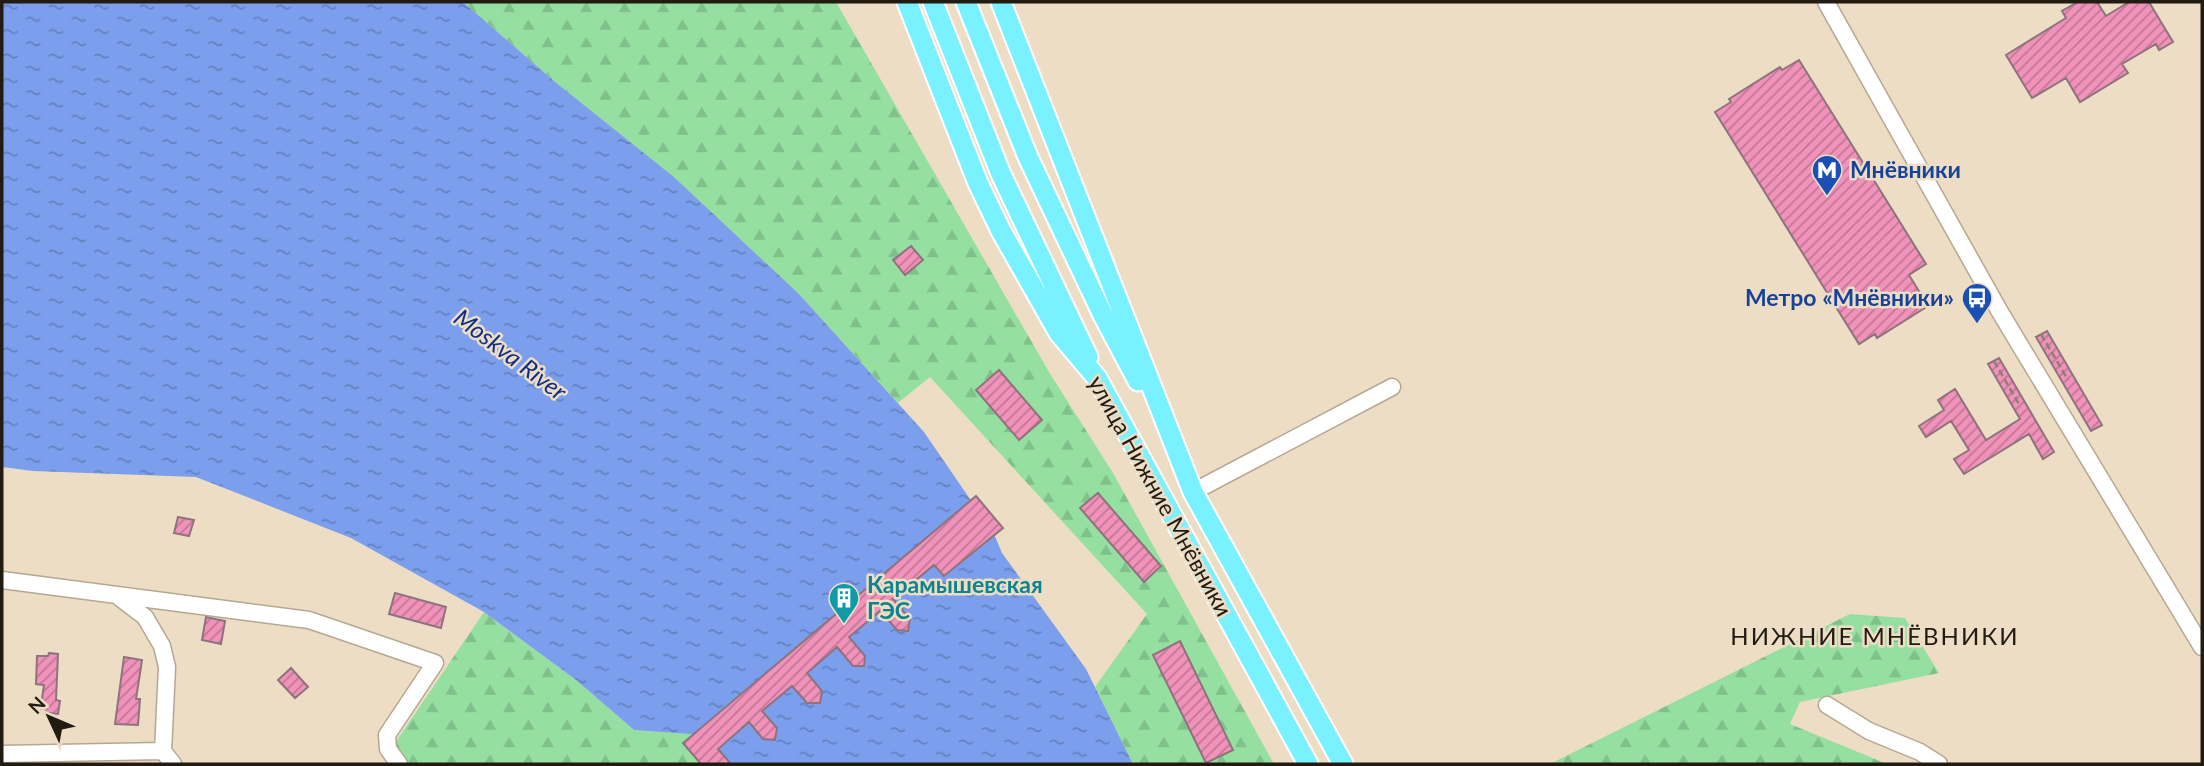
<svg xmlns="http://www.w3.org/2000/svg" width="2204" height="766" font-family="Lato,sans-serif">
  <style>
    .forest { fill: url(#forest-firs) }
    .water { fill: url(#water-ripples) }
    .building { fill: url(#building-hatch); stroke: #8e737d; stroke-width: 2 }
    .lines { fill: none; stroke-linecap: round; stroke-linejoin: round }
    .minor-casing { stroke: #b6a790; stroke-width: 19 }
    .major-casing { stroke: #fff; stroke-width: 23 }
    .path { stroke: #8c8070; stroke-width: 2.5; stroke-dasharray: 7 3.5; stroke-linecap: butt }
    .minor { stroke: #fff; stroke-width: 16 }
    .major { stroke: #7af1fe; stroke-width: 19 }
    .labels { text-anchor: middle; stroke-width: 5; stroke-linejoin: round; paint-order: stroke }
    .transit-label { font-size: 23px; font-weight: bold; fill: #164399; stroke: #edddc5; text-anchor: start }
    .street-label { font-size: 23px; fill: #211b12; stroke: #edddc5 }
    .culture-label { font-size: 23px; font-weight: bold; fill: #0d838f; stroke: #edddc5; text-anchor: start }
    .water-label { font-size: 24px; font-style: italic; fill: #102e87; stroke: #edddc5 }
    .neighbourhood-label { font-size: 24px; letter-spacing: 2px; fill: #211b12; stroke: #edddc5 }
  </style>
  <defs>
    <pattern id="forest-firs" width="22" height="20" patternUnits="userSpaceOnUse" patternTransform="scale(1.75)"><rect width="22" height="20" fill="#95e0a1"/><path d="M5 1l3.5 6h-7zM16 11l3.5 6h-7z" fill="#80c08a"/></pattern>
    <pattern id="water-ripples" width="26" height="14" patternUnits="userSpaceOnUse" patternTransform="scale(1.75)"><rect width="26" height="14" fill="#7b9fed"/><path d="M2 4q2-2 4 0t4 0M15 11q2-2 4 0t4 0" fill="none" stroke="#6481bf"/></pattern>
    <pattern id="building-hatch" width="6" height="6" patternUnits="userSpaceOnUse" patternTransform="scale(1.75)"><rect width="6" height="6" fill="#f092ba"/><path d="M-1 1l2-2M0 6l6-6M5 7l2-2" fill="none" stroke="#c27696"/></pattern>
  </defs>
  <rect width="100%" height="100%" fill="#edddc5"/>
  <path class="forest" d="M463 2H836L1049 372 1113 473 1274 764H1133L1095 687 1147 614 930 377 898 403 799 294 674 177 554 81Z
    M484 612 576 680 634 730 703 735 723 764H404L391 749Z
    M1850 614 1905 618 1939 673 1800 702 1790 724 1887 764H1550Z"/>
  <path class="water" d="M2 2H463L554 81 674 177 799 294 924 432 994 534 1002 553 1086 669 1133 764H723L703 735 634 730 576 680 484 612 351 538 196 477 33 471 2 467Z"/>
  <path class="building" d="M2078 2H2097L2106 16 2129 2H2149L2173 42 2159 50 2156 44 2122 64 2128 73 2080 102 2066 78 2032 98 2006 55 2066 18 2062 11Z
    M1799 60 1926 264 1909 275 1928 306 1877 338 1875 334 1859 344 1715 112 1731 102 1729 99 1780 67 1782 70Z
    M911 246 923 260 905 275 893 260Z
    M2047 331 2102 425 2091 431 2036 337Z
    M1999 358 2054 452 2043 459 2029 434 1964 474 1954 459 1969 450 1951 421 1926 437 1919 426 1944 410 1938 400 1955 389 1986 440 2020 419 1988 364Z
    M999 370 1042 420 1019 440 976 390Z
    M1098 493 1161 566 1144 582 1080 508Z
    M976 496 1003 528 944 576 934 565 893 599 910 619 908 631 897 630 880 611 849 637 865 656 864 666H853L837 647 807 673 822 691 820 703H807L792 686 762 711 777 728 775 740 763 739 749 722 718 749 731 764H701L683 743Z
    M178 517 194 520 189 536 174 533Z
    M395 593 446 607 441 628 389 614Z
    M206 617 225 621 221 644 202 640Z
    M1180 641 1233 750 1206 763 1153 655Z
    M49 653 58 654 56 700 60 701 58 714 40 712 44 685 36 684 37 656H48Z
    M124 657 142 660 136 699H140L138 725 115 724Z
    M291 668 308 687 295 698 278 680Z"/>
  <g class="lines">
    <g class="minor-casing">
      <path id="minor" d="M1826 2 2000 312 2202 647
        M1193 492 1392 387
        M2 580 309 620 435 663 387 735 388 749 399 764
        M120 598 145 617 162 646 167 667 163 751 173 764
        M1827 705 1869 731 1920 752 1939 764
        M2 754 163 751"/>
    </g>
    <g class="major-casing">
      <path id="major" d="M907 2 978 183 1001 231 1059 333 1097 378 1308 764
        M933 2 1001 174 1088 357
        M966 2 1028 157 1103 315 1138 381
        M1001 2 1193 492 1343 764"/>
    </g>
    <path class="path" d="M2041 334 2068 380
      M1994 361 2020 406"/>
    <use href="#minor" class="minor"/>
    <use href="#major" class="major"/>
  </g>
  <defs>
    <g id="metro-pin" transform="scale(1.575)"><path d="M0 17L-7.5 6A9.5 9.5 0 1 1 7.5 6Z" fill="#1a4fb4" stroke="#edddc5"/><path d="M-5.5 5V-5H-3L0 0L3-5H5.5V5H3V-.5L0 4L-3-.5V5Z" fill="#fff"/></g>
    <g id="bus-pin" transform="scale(1.575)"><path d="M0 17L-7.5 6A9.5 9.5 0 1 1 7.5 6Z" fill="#1a4fb4" stroke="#edddc5"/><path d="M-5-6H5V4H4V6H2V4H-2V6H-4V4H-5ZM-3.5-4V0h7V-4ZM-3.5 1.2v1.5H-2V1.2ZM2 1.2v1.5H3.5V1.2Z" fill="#fff"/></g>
    <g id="building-pin" transform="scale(1.575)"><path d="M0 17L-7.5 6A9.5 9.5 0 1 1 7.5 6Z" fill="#0f9aa8" stroke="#edddc5"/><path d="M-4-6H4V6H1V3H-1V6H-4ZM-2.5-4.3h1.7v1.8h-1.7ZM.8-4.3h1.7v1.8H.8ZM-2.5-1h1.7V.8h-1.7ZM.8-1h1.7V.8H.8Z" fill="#fff"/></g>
  </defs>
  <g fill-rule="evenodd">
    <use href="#metro-pin" x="1827" y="170"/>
    <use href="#bus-pin" x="1977" y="298"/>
    <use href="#building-pin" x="844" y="598"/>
  </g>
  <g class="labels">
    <g class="transit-label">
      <text x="1850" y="178">Мнёвники</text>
      <text x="1954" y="306" text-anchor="end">Метро «Мнёвники»</text>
    </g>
    <g class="street-label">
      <text transform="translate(1160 496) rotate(61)" y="8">улица Нижние Мнёвники</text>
    </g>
    <g class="culture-label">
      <text x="867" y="593">Карамышевская<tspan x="867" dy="26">ГЭС</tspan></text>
    </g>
    <g class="water-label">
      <text transform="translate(510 355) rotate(37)" y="8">Moskva River</text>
    </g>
    <g class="neighbourhood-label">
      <text x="1875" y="645">НИЖНИЕ МНЁВНИКИ</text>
    </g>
  </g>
  <rect width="2204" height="766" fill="none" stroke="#211b12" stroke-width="7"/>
  <g transform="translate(49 717) rotate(314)" stroke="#edddc5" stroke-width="5" paint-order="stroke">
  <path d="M0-5L12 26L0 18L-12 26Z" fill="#211b12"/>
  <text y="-10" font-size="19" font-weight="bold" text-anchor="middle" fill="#211b12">N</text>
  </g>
</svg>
